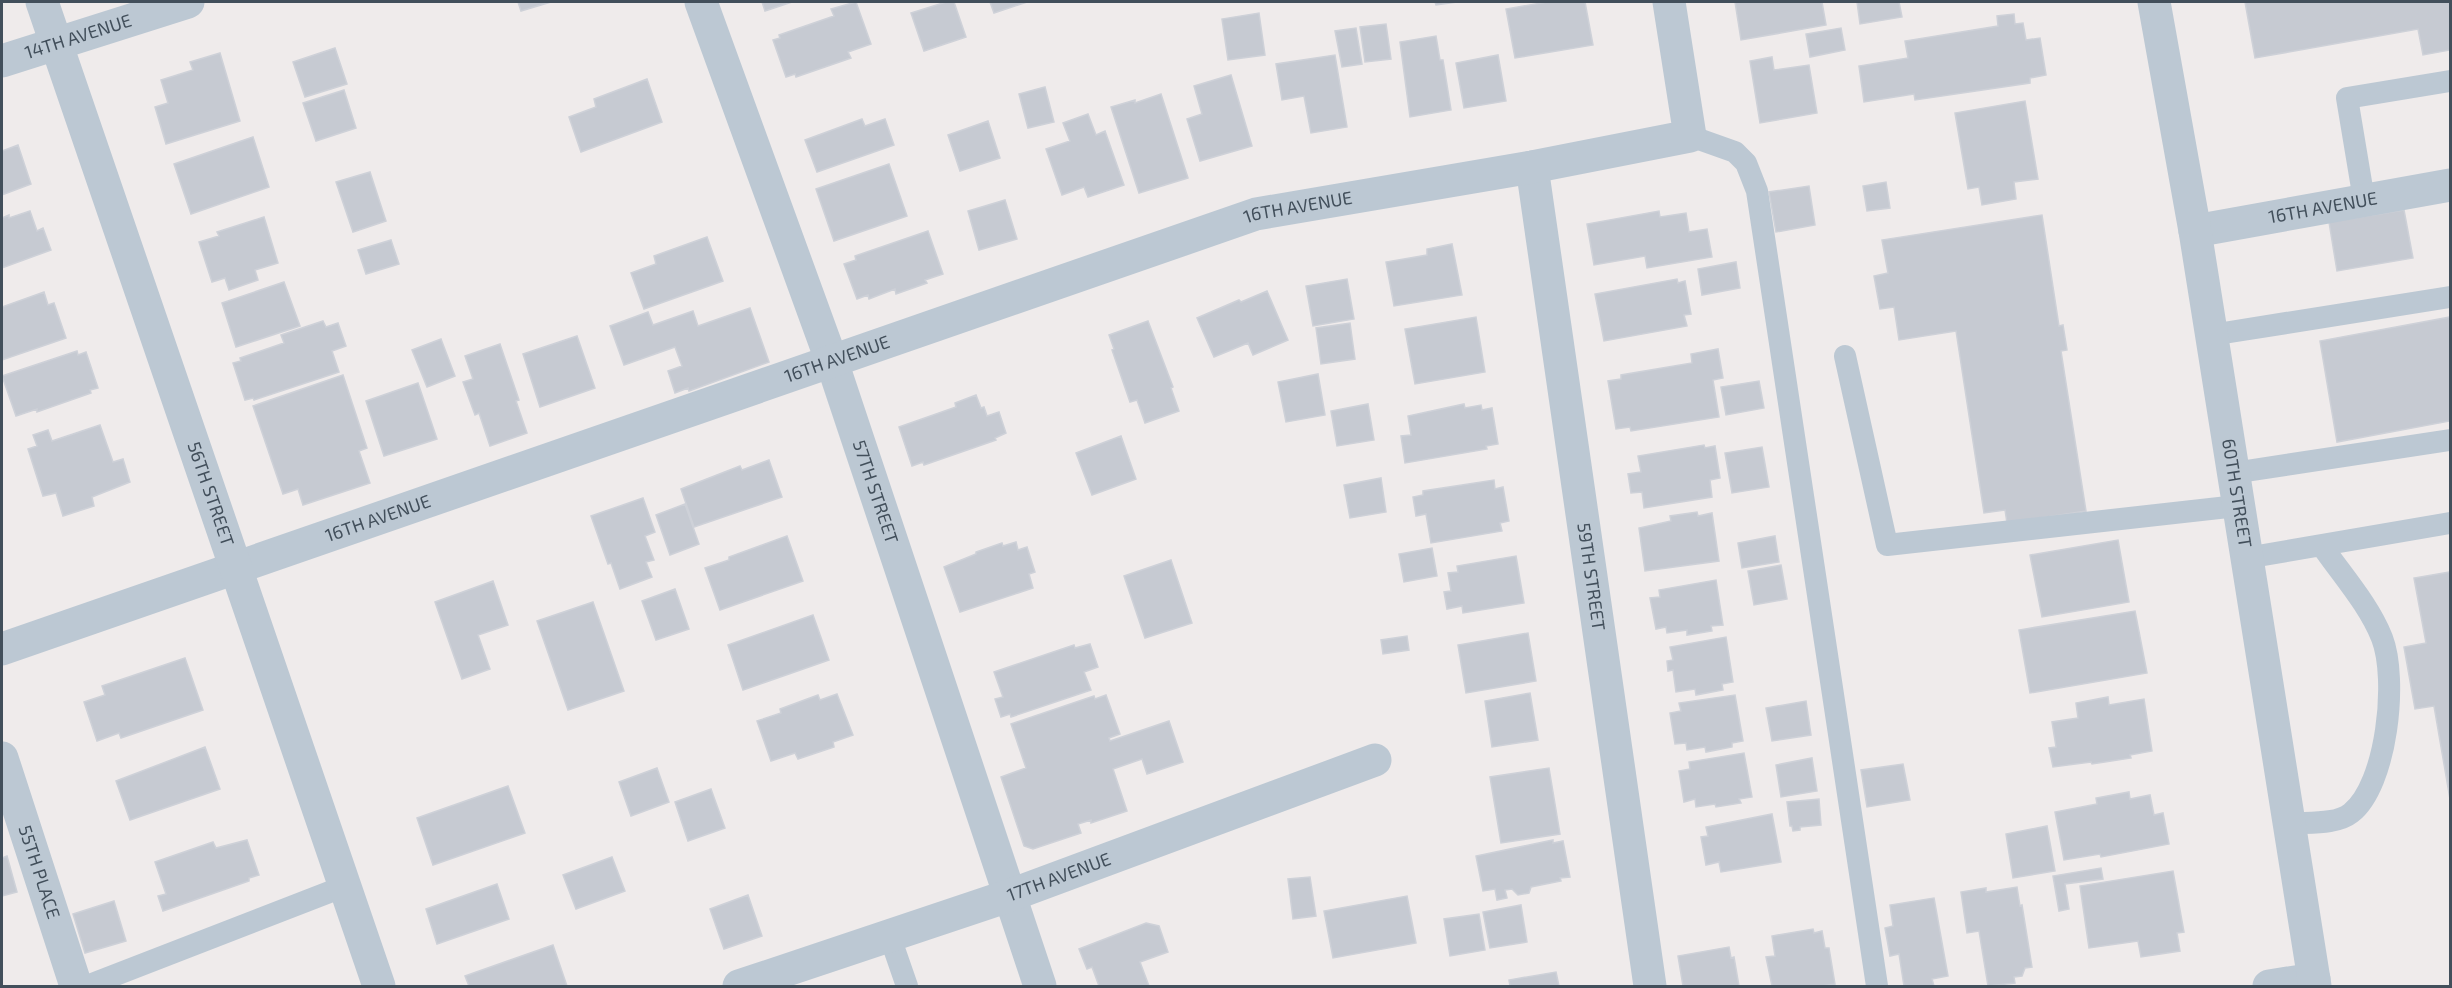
<svg xmlns="http://www.w3.org/2000/svg" width="2452" height="988" font-family="'Exo 2',sans-serif">
  <style>
    .building { fill: #c6cad2; stroke: #ced1d8; stroke-width: 1.5 }
    .lines { fill: none; stroke-linecap: round; stroke-linejoin: round }
    .service { stroke: #bcc8d3; stroke-width: 22 }
    .minor { stroke: #bcc8d3; stroke-width: 33 }
    .tertiary { stroke: #bcc8d3; stroke-width: 33 }
    .labels { text-anchor: middle; stroke-width: 4.5; stroke-linejoin: round; paint-order: stroke }
    .street-label { font-size: 18px; fill: #424f5b; stroke: #fff }
  </style>
  <rect width="100%" height="100%" fill="#efebeb"/>
  <path class="building" d="M518 2H551L521 11Z
    M762 2H792L765 11Z
    M856 2 871 44 848 52 851 58 796 77 795 74 786 77 773 40 780 38 779 35 834 16 831 9Z
    M946 2H954L966 37 924 51 911 13Z
    M990 2H1027L994 13Z
    M1435 2H1457L1436 5Z
    M1547 2H1585L1593 45 1515 58 1506 9Z
    M1735 2H1822L1826 25 1741 40Z
    M1857 2H1899L1902 17 1860 24Z
    M2245 2H2450V50L2423 55 2418 29 2255 58Z
    M1259 13 1265 55 1228 60 1222 19Z
    M2014 14 2015 24 2023 23 2026 40 2040 38 2046 75 2030 78V83L1915 100 1914 94 1864 102 1859 66 1908 58 1905 41 1998 26 1997 16Z
    M1386 24 1391 59 1365 62 1360 27Z
    M1356 28 1362 64 1342 67 1335 31Z
    M1841 28 1845 50 1810 57 1806 34Z
    M1436 36 1440 60H1443L1451 110 1410 117 1400 42Z
    M335 48 347 84 305 97 293 62Z
    M220 53 240 121 166 144 155 107 168 103 161 80 193 70 190 62Z
    M1335 55 1347 127 1311 133 1304 96 1282 100 1276 64Z
    M1498 55 1506 101 1464 108 1456 63Z
    M1772 57 1774 70 1809 65 1817 113 1760 123 1750 61Z
    M1231 75 1252 146 1200 161 1187 119 1202 114 1194 86Z
    M647 79 662 122 581 152 569 117 596 107 594 99Z
    M1045 87 1054 122 1028 128 1019 94Z
    M344 90 356 128 316 141 303 103Z
    M1161 94 1188 178 1139 193 1111 107 1135 100V103Z
    M2025 101 2038 179 2014 182 2016 199 1982 205 1979 187 1968 189 1955 113Z
    M1088 114 1096 135 1105 131 1124 185 1088 197 1084 187 1062 195 1046 149 1070 141 1063 123Z
    M862 119 865 126 885 119 894 145 817 172 805 140Z
    M988 121 1000 158 960 171 948 135Z
    M253 137 269 187 191 214 174 164Z
    M18 145 31 184 2 195V151Z
    M889 164 907 216 834 241 816 189Z
    M370 172 386 221 353 232 336 182Z
    M1886 182 1890 208 1867 211 1863 186Z
    M1809 186 1815 225 1776 232 1769 192Z
    M1005 200 1017 239 979 250 968 211Z
    M2404 210 2413 258 2337 271 2329 222Z
    M30 211 37 231 43 228 51 250 2 268V218L9 215V218Z
    M1659 211 1660 217 1686 213 1689 232 1707 229 1712 257 1647 268 1645 256 1594 265 1587 224Z
    M2042 215 2059 326 2063 325 2067 350 2061 351 2086 511 2007 523 2005 510 1984 513 1956 331 1899 340 1894 307 1880 309 1874 276 1888 273 1882 240Z
    M264 217 278 263 255 270 258 280 229 290 225 278 212 282 199 242 219 236 217 232Z
    M928 231 943 274 925 280 927 283 896 294 895 289 869 299 868 295 857 299 844 264 856 260 855 256Z
    M707 237 723 281 644 309 631 273 656 264 654 256Z
    M391 240 399 264 366 274 358 250Z
    M1452 244 1462 295 1394 306 1386 262 1427 255V249Z
    M1736 262 1740 288 1702 295 1698 269Z
    M1347 279 1354 319 1313 326 1306 286Z
    M1677 279 1678 283 1685 281 1691 314 1684 315 1687 326 1604 341 1595 294Z
    M284 282 300 326 236 347 222 303Z
    M1267 291 1288 340 1253 355 1248 343 1214 357 1197 318 1239 300 1241 302Z
    M44 292 48 305 54 303 66 338 2 360V307Z
    M750 308 769 362 689 391 688 388 675 393 668 371 682 366 675 347 624 365 610 326 648 312 653 325 693 311 698 326Z
    M1476 317 1485 372 1415 384 1405 329Z
    M2450 317V421L2337 442 2320 341Z
    M323 321 326 327 338 323 346 346 332 351 339 372 254 400 253 398 245 400 233 363 241 361 240 358 284 343 281 335Z
    M1148 321 1173 387 1171 388 1179 411 1145 423 1137 400 1130 402 1112 350 1114 349 1109 335Z
    M1350 323 1355 359 1321 364 1316 328Z
    M577 336 595 388 540 407 523 354Z
    M441 339 455 376 427 387 412 350Z
    M500 344 519 400 516 401 527 433 490 446 479 413 475 415 463 382 473 379 465 356Z
    M1718 349 1723 378 1713 380 1719 417 1631 431 1630 427 1616 429 1608 381 1621 379V375L1692 363 1691 354Z
    M77 351 78 355 86 352 98 388 90 390 91 393 37 412V409L16 416 2 376Z
    M1318 374 1325 415 1286 422 1278 382Z
    M343 375 367 448 359 451 370 483 303 505 298 489 283 494 253 406Z
    M1759 381 1764 408 1726 415 1721 387Z
    M418 383 437 439 384 456 366 401Z
    M976 395 981 408 984 407 987 416 999 412 1006 433 995 438 996 440 924 465 923 462 912 466 899 427 956 407 955 403Z
    M1368 404 1374 440 1337 446 1331 411Z
    M1464 404 1465 408 1481 405 1482 410 1492 408 1498 444 1486 446 1487 449 1405 463 1401 436 1411 435 1408 416Z
    M100 425 113 462 123 459 130 482 92 497 94 506 63 516 56 493 43 496 28 449 37 446 33 435 48 430 52 441Z
    M1121 436 1136 479 1092 495 1076 453Z
    M1704 445 1705 448 1715 446 1720 478 1710 480 1712 497 1644 508 1642 492 1631 493 1628 474 1641 472 1638 456Z
    M1762 447 1769 487 1732 493 1725 453Z
    M769 460 782 497 694 527 681 489 740 466 742 470Z
    M1381 478 1386 512 1350 518 1344 485Z
    M1494 480 1495 489 1503 487 1509 521 1500 523 1502 531 1431 543 1426 514 1416 516 1413 497 1423 495V491Z
    M643 498 655 532 645 536 654 560 646 562 652 577 620 589 611 563 608 564 591 516Z
    M685 504 699 544 670 555 656 515Z
    M1697 512 1698 516 1712 513 1719 561 1645 571 1639 528 1671 521 1670 516Z
    M787 536 803 581 720 610 705 568 729 560V557Z
    M1775 536 1779 562 1742 568 1738 543Z
    M2118 540 2129 602 2042 617 2030 555Z
    M1016 542 1018 550 1027 547 1035 572 1029 574 1033 588 960 612 944 567 976 554V552L1002 543 1003 546Z
    M1432 548 1437 576 1404 582 1399 554Z
    M1516 556 1524 603 1463 613 1462 606 1447 609 1444 592 1451 591 1448 573 1458 572 1457 566Z
    M1171 560 1192 623 1145 638 1124 576Z
    M1781 565 1787 599 1754 605 1748 571Z
    M2450 572V799L2434 706 2415 709 2404 647 2426 643 2414 578Z
    M1716 580 1723 625 1711 626 1712 631 1687 635V630L1667 633 1666 627 1656 629 1650 598 1660 597 1659 590Z
    M493 581 508 625 478 635 490 669 462 679 435 602Z
    M675 589 689 629 656 640 642 601Z
    M593 602 624 691 568 710 537 621Z
    M2135 611 2147 673 2030 693 2019 630Z
    M813 615 829 660 743 690 728 645Z
    M1528 633 1536 681 1466 693 1458 645Z
    M1407 636 1409 650 1383 654 1381 640Z
    M1726 637 1733 682 1722 684 1723 690 1696 695 1695 689 1676 692 1673 670 1668 671 1667 661 1673 660 1670 647Z
    M1090 644 1098 667 1084 672 1091 690 1011 717 1010 714 1001 717 995 699 1003 697 994 672 1074 645 1075 648Z
    M185 658 203 710 121 738 119 733 97 741 84 702 105 695 102 686Z
    M1530 693 1538 740 1492 747 1485 701Z
    M837 694 853 735 833 742 834 747 798 759 795 753 771 761 757 721 781 713 780 709 818 695 820 700Z
    M1106 695 1120 734 1109 738 1110 741 1169 721 1183 762 1147 774 1142 759 1113 769 1127 811 1091 823V820L1078 824 1081 833 1033 849 1024 846 1001 777 1026 768 1011 724 1094 696 1095 699Z
    M1735 695 1743 741 1732 743V747L1706 752 1705 747 1687 750 1686 743 1675 744 1670 713 1681 711 1679 703Z
    M2108 697 2109 705 2144 699 2152 751 2130 755 2131 758 2092 764 2091 762 2053 767 2049 748 2056 747 2052 722 2078 718 2076 703Z
    M1806 701 1811 735 1772 741 1766 708Z
    M205 747 220 789 130 820 116 781Z
    M1744 753 1752 797 1739 799 1741 803 1716 807 1715 804 1696 807 1695 799 1684 802 1679 771 1690 769 1689 762Z
    M1812 758 1817 791 1781 797 1776 765Z
    M1903 764 1910 800 1867 807 1861 770Z
    M657 768 669 802 631 816 619 782Z
    M1549 768 1560 834 1501 843 1490 777Z
    M508 786 525 833 433 865 417 818Z
    M711 789 725 828 688 841 675 802Z
    M2129 792 2130 799 2150 795 2154 815 2163 813 2169 844 2101 857 2100 854 2064 860 2055 812 2097 804 2096 798Z
    M1819 799 1821 825 1800 827V830L1793 831 1792 826H1790L1787 802Z
    M1772 814 1781 862 1721 872 1719 862 1706 865 1701 837 1708 836 1706 827Z
    M2047 826 2055 871 2013 878 2006 834Z
    M247 840 259 875 249 878V881L163 911 158 896 166 894 155 862 213 842 216 848Z
    M1553 840V843L1563 841 1570 877 1560 878 1561 881 1531 887 1529 893 1518 895 1512 889 1505 890 1507 898 1497 900 1495 889 1483 891 1476 856Z
    M7 856 17 892 2 896V858Z
    M612 857 625 891 576 909 563 875Z
    M2101 868 2103 879 2065 884 2069 909 2059 911 2053 876Z
    M2173 871 2184 932 2177 933 2180 951 2141 957 2138 941 2089 948 2080 886Z
    M1310 877 1316 916 1293 919 1288 879Z
    M497 884 509 919 437 944 426 909Z
    M2017 887 2020 906 2022 905 2032 967 2025 968 2022 976 2014 977 2015 983 1988 986 1979 931 1967 933 1961 892 1986 888V892Z
    M748 895 762 936 724 949 710 909Z
    M1407 896 1416 943 1333 958 1324 911Z
    M1934 898 1948 976 1932 979 1934 986H1904L1899 954 1890 956 1885 928 1893 926 1890 905Z
    M114 901 126 941 85 953 73 914Z
    M1521 905 1527 942 1490 948 1483 912Z
    M1479 914 1485 950 1450 956 1444 919Z
    M1146 923 1159 926 1168 952 1140 962 1149 986H1099L1092 967 1087 969 1079 949Z
    M1813 929 1814 933 1822 931 1825 948H1829L1835 984 1822 986H1772L1766 957 1775 956 1772 936Z
    M553 945 567 986H469L465 976Z
    M1729 947 1731 958 1734 957 1739 986H1683L1678 956Z
    M1556 972 1559 986H1510L1509 980Z"/>
  <g class="lines">
    <path class="service" d="M1690 136 1735 152 1746 163 1757 191 1877 986
      M2364 200 2347 98 2450 81
      M2211 335 2450 297
      M1845 356 1887 545 2237 506
      M2233 473 2450 440
      M2246 558 2450 523
      M2288 824C2307 822 2336 825 2351 813 2387 785 2398 679 2382 638 2369 605 2342 575 2322 546
      M890 937 907 986
      M87 986 345 886"/>
    <g class="minor">
      <path id="s1" d="M701 2 832 362 1040 986"/>
      <path id="s2" d="M2 61 188 2"/>
      <path id="s3" d="M1532 167 1650 986"/>
      <path id="s4" d="M2195 231 2450 185"/>
      <path id="s5" d="M2 649 1256 214 1532 167 1690 136 1669 2"/>
      <path id="s6" d="M2 758 76 986"/>
      <path id="s7" d="M739 986 1011 895 1375 760"/>
      <path d="M2269 986 2314 979"/>
    </g>
    <g class="tertiary">
      <path id="s8" d="M42 2 379 986"/>
      <path id="s9" d="M2154 2 2195 231 2315 986"/>
    </g>
  </g>
  <g class="labels">
    <g class="street-label">
      <text dy="6" stroke="none"><textPath href="#s2" startOffset="80">14TH AVENUE</textPath></text>
      <text dy="6" stroke="none"><textPath href="#s4" startOffset="130">16TH AVENUE</textPath></text>
      <text dy="6" stroke="none"><textPath href="#s5" startOffset="1370">16TH AVENUE</textPath></text>
      <text dy="6" stroke="none"><textPath href="#s5" startOffset="884">16TH AVENUE</textPath></text>
      <text dy="6" stroke="none"><textPath href="#s1" startOffset="520">57TH STREET</textPath></text>
      <text dy="6" stroke="none"><textPath href="#s8" startOffset="520">56TH STREET</textPath></text>
      <text dy="6" stroke="none"><textPath href="#s9" startOffset="498">60TH STREET</textPath></text>
      <text dy="6" stroke="none"><textPath href="#s5" startOffset="398">16TH AVENUE</textPath></text>
      <text dy="6" stroke="none"><textPath href="#s3" startOffset="414">59TH STREET</textPath></text>
      <text dy="6" stroke="none"><textPath href="#s6" startOffset="120">55TH PLACE</textPath></text>
      <text dy="6" stroke="none"><textPath href="#s7" startOffset="338">17TH AVENUE</textPath></text>
    </g>
  </g>
  <rect width="2452" height="988" fill="none" stroke="#424f5b" stroke-width="6"/>
</svg>
